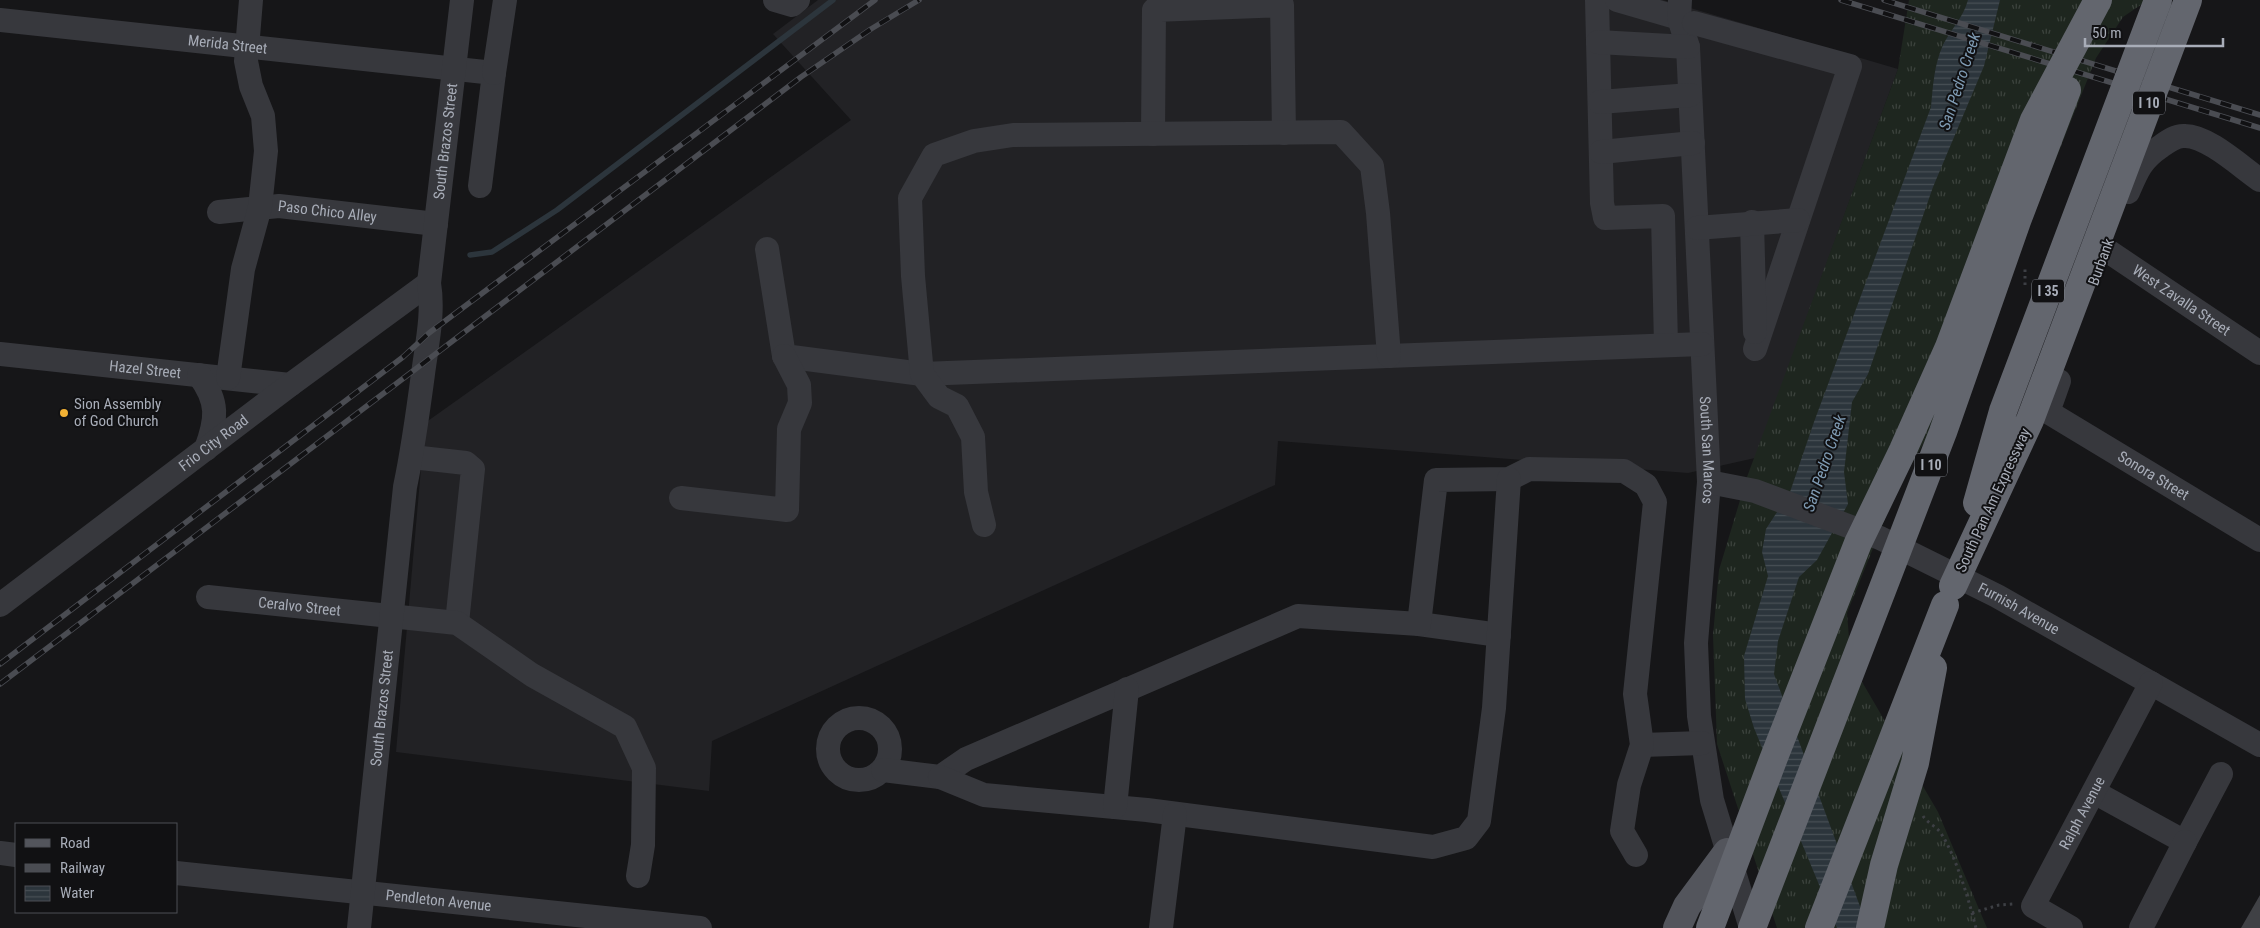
<svg xmlns="http://www.w3.org/2000/svg" width="2260" height="928" font-family="'Roboto Condensed',sans-serif">
  <style>
    .built { fill: #222225 }
    .grass { fill: url(#grass-tufts) }
    .water { fill: url(#water-rules) }
    .lines { fill: none; stroke-linecap: round; stroke-linejoin: round }
    .stream { stroke: #2c353c; stroke-width: 5.5 }
    .building { fill: #404145 }
    .path { stroke: #3d3f44; stroke-width: 3; stroke-dasharray: 2.5 4; stroke-linecap: butt }
    .minor { stroke: #37383d; stroke-width: 24 }
    .major { stroke: #53555c; stroke-width: 28 }
    .rail-casing { stroke: #4a4c52; stroke-width: 5.5 }
    .rail { stroke: #111113; stroke-width: 4; stroke-dasharray: 11; stroke-linecap: butt }
    .highway-bridge { stroke: #63666e; stroke-width: 28 }
    .poi-dot { fill: #f2b134; stroke: #111113; stroke-width: 2 }
    .labels { text-anchor: middle; stroke-width: 4; stroke-linejoin: round; paint-order: stroke }
    .shield { fill: #111113; stroke: #7b7e86; stroke-width: 1 }
    .shield-label { font-size: 14px; font-weight: bold; fill: #a8adb8 }
    .street-label { font-size: 15px; fill: #a8adb8; stroke: #111113 }
    .poi-label { font-size: 15px; fill: #a8adb8; stroke: #111113; text-anchor: start }
    .water-label { font-size: 16px; font-style: italic; fill: #7f9bb3; stroke: #111113 }
  </style>
  <defs>
    <pattern id="grass-tufts" width="24" height="20" patternUnits="userSpaceOnUse" patternTransform="scale(1.25)"><rect width="24" height="20" fill="#1e261f"/><path d="M3 7l-1-3M5 7V3M7 7l1-3M15 17l-1-3M17 17v-4M19 17l1-3" fill="none" stroke="#3c433d"/></pattern>
    <pattern id="water-rules" width="6" height="5" patternUnits="userSpaceOnUse" patternTransform="scale(1.25)"><rect width="6" height="5" fill="#2c353c"/><path d="M0 2.5h6" fill="none" stroke="#485056"/></pattern>
  </defs>
  <rect width="100%" height="100%" fill="#161618"/>
  <path class="built" d="M818 0H1663L1898 69 1755 458 1688 473 1278 441 1275 485 712 741 709 791 396 752 425 423 851 120 773 34Z"/>
  <path class="grass" d="M1909 0H2148L2123 17 2096 58 1986 335 1896 491 1847 613 1851 663 1938 812 1987 928H1777L1717 744 1713 635 1719 570 1747 477 1898 69Z"/>
  <path class="water" d="M1968 0H2000L1984 66 1933 187 1868 374 1852 402 1844 472 1848 504 1817 560 1799 577 1778 641 1774 674 1868 928H1837L1754 728 1745 699 1744 656 1768 576 1762 552 1766 529 1790 492 1814 422 1931 107C1933 86 1934 65 1943 45 1951 29 1963 18 1968 0Z"/>
  <g class="lines">
    <path class="stream" d="M470 255 492 252 557 210 833 0"/>
  </g>
  <path class="building" d="M2260 895V928H2241Z"/>
  <g class="lines">
    <path class="path" d="M2025 285V269
      M1923 816C1928 824 1938 827 1942 835 1957 859 1969 901 1976 928
      M1972 913 1999 905 2013 904"/>
    <g class="minor">
      <path d="M775 0 792 5 798 0"/>
      <path d="M1597 0 1602 203 1605 218 1663 216 1666 345"/>
      <path d="M1617 0 1679 18"/>
      <path id="s1" d="M1680 0 1679 18 1688 47 1709 482 1696 643 1699 716 1712 800 1751 928"/>
      <path id="s2" d="M0 20 494 73 480 186"/>
      <path d="M1694 23 1850 66 1755 349"/>
      <path d="M1598 42 1688 47"/>
      <path d="M494 73 505 0"/>
      <path d="M1600 102 1690 95"/>
      <path d="M1153 134 1154 10 1282 5 1284 133"/>
      <path d="M1601 152 1693 143"/>
      <path d="M2128 192C2137 171 2141 160 2160 147 2167 142 2176 135 2185 136 2208 136 2241 167 2260 180"/>
      <path id="s3" d="M219 212 279 206 436 224"/>
      <path d="M1752 222 1755 332"/>
      <path d="M1697 228 1798 220"/>
      <path d="M767 249 784 356 922 374 1702 344"/>
      <path id="s4" d="M2105 249 2260 353"/>
      <path id="s5" d="M0 354 290 385"/>
      <path d="M199 375C219 402 217 419 206 449"/>
      <path d="M228 378 243 269 260 207 266 151 263 116 251 86 246 61 251 0"/>
      <path id="s6" d="M2059 381 2048 412 2260 540"/>
      <path d="M412 457 466 463 473 469 457 623"/>
      <path id="s7" d="M1709 482 1755 491 1880 538 1997 596 2260 745"/>
      <path d="M681 498 787 510 789 429 800 403 799 385 784 356"/>
      <path d="M984 525 976 492 973 437 957 406 939 397 922 374 913 276 910 198 934 155 974 141 1013 135 1341 132 1372 166 1378 213 1389 356"/>
      <path id="s8" d="M208 597 457 623 532 675 625 727 644 768 643 845 638 876"/>
      <path id="s9" d="M0 605 290 385 429 283"/>
      <path d="M1419 624 1499 635"/>
      <circle cx="859" cy="749" r="31"/>
      <path d="M1642 745 1702 743"/>
      <path d="M883 770 940 777 966 759 1298 616 1419 624 1436 480 1509 479 1529 469 1624 471 1646 485 1655 502 1635 694 1642 745 1629 785 1622 831 1636 855"/>
      <path d="M940 777 984 795 1147 810 1433 847 1466 838 1479 821 1494 708 1509 479"/>
      <path d="M2094 792 2185 842 2221 774"/>
      <path d="M1115 807 1127 689"/>
      <path d="M0 853 16 855"/>
      <path id="s10" d="M176 873 700 928"/>
      <path id="s11" d="M359 928 405 487C413 449 418 412 423 374 427 343 434 313 429 283L462 0"/>
      <path d="M1161 928 1175 814"/>
      <path id="s12" d="M2071 928 2033 906 2151 683"/>
      <path d="M2141 928 2185 842"/>
    </g>
    <path class="major" d="M1677 928 1687 906 1727 852"/>
    <g class="rail-casing">
      <path id="rail" d="M1841 0 2260 128
        M1884 0 2260 115
        M0 664 403 357 429 333 875 0
        M0 684 801 77 871 29 919 0"/>
    </g>
    <use href="#rail" class="rail"/>
    <path class="highway-bridge" d="M1977 503 2003 411 2158 0
      M1953 586 2030 420 2188 0
      M1710 928 1773 760 1858 543 1903 450 1949 347 2034 120 2098 0
      M1752 928 1943 432 2017 221 2067 90
      M1819 928 1945 605
      M1870 928 1884 865 1915 763 1933 668"/>
  </g>
  <circle class="poi-dot" cx="64" cy="413" r="5"/>
  <g class="labels">
    <g class="shield">
      <rect x="2133" y="91.5" width="32" height="23" rx="4"/>
      <rect x="2032" y="279.5" width="32" height="23" rx="4"/>
      <rect x="1915" y="453.5" width="32" height="23" rx="4"/>
    </g>
    <g class="shield-label">
      <text x="2149" y="108">I 10</text>
      <text x="2048" y="296">I 35</text>
      <text x="1931" y="470">I 10</text>
    </g>
    <g class="street-label">
      <text dy="5" stroke="none"><textPath href="#s2" startOffset="229">Merida Street</textPath></text>
      <text dy="5" stroke="none"><textPath href="#s11" startOffset="792">South Brazos Street</textPath></text>
      <text dy="5" stroke="none"><textPath href="#s3" startOffset="109">Paso Chico Alley</textPath></text>
      <text transform="translate(2101 262) rotate(-70)" y="5">Burbank</text>
      <text dy="5" stroke="none"><textPath href="#s4" startOffset="92">West Zavalla Street</textPath></text>
      <text dy="5" stroke="none"><textPath href="#s5" startOffset="146">Hazel Street</textPath></text>
      <text dy="5" stroke="none"><textPath href="#s9" startOffset="268">Frio City Road</textPath></text>
      <text dy="5" stroke="none"><textPath href="#s1" startOffset="452">South San Marcos</textPath></text>
      <text dy="5" stroke="none"><textPath href="#s6" startOffset="156">Sonora Street</textPath></text>
      <text transform="translate(1993 500) rotate(-65)" y="5">South Pan Am Expressway</text>
      <text dy="5" stroke="none"><textPath href="#s8" startOffset="92">Ceralvo Street</textPath></text>
      <text dy="5" stroke="none"><textPath href="#s7" startOffset="336">Furnish Avenue</textPath></text>
      <text dy="5" stroke="none"><textPath href="#s11" startOffset="221">South Brazos Street</textPath></text>
      <text dy="5" stroke="none"><textPath href="#s12" startOffset="149">Ralph Avenue</textPath></text>
      <text dy="5" stroke="none"><textPath href="#s10" startOffset="264">Pendleton Avenue</textPath></text>
    </g>
    <g class="poi-label">
      <text x="74" y="409">Sion Assembly<tspan x="74" dy="17">of God Church</tspan></text>
    </g>
    <g class="water-label">
      <text transform="translate(1959 81) rotate(-72)" y="6">San Pedro Creek</text>
      <text transform="translate(1824 463) rotate(-71)" y="6">San Pedro Creek</text>
    </g>
  </g>
  <rect x="15" y="823" width="162" height="90" fill="#111113" stroke="#4d4f55"/>
  <rect x="25" y="839" width="25" height="8" fill="#53555c" stroke="#4d4f55"/>
  <text x="60" y="848" font-size="15" fill="#a8adb8">Road</text>
  <rect x="25" y="864" width="25" height="8" fill="#4a4c52" stroke="#4d4f55"/>
  <text x="60" y="873" font-size="15" fill="#a8adb8">Railway</text>
  <rect x="25" y="886" width="25" height="15" fill="url(#water-rules)" stroke="#4d4f55"/>
  <text x="60" y="898" font-size="15" fill="#a8adb8">Water</text>
  <path d="M2085 38v8h138v-8" fill="none" stroke="#a8adb8" stroke-width="2.5"/>
  <text x="2092" y="38" font-size="15" fill="#a8adb8" stroke="#111113" stroke-width="4" paint-order="stroke">50 m</text>
</svg>
